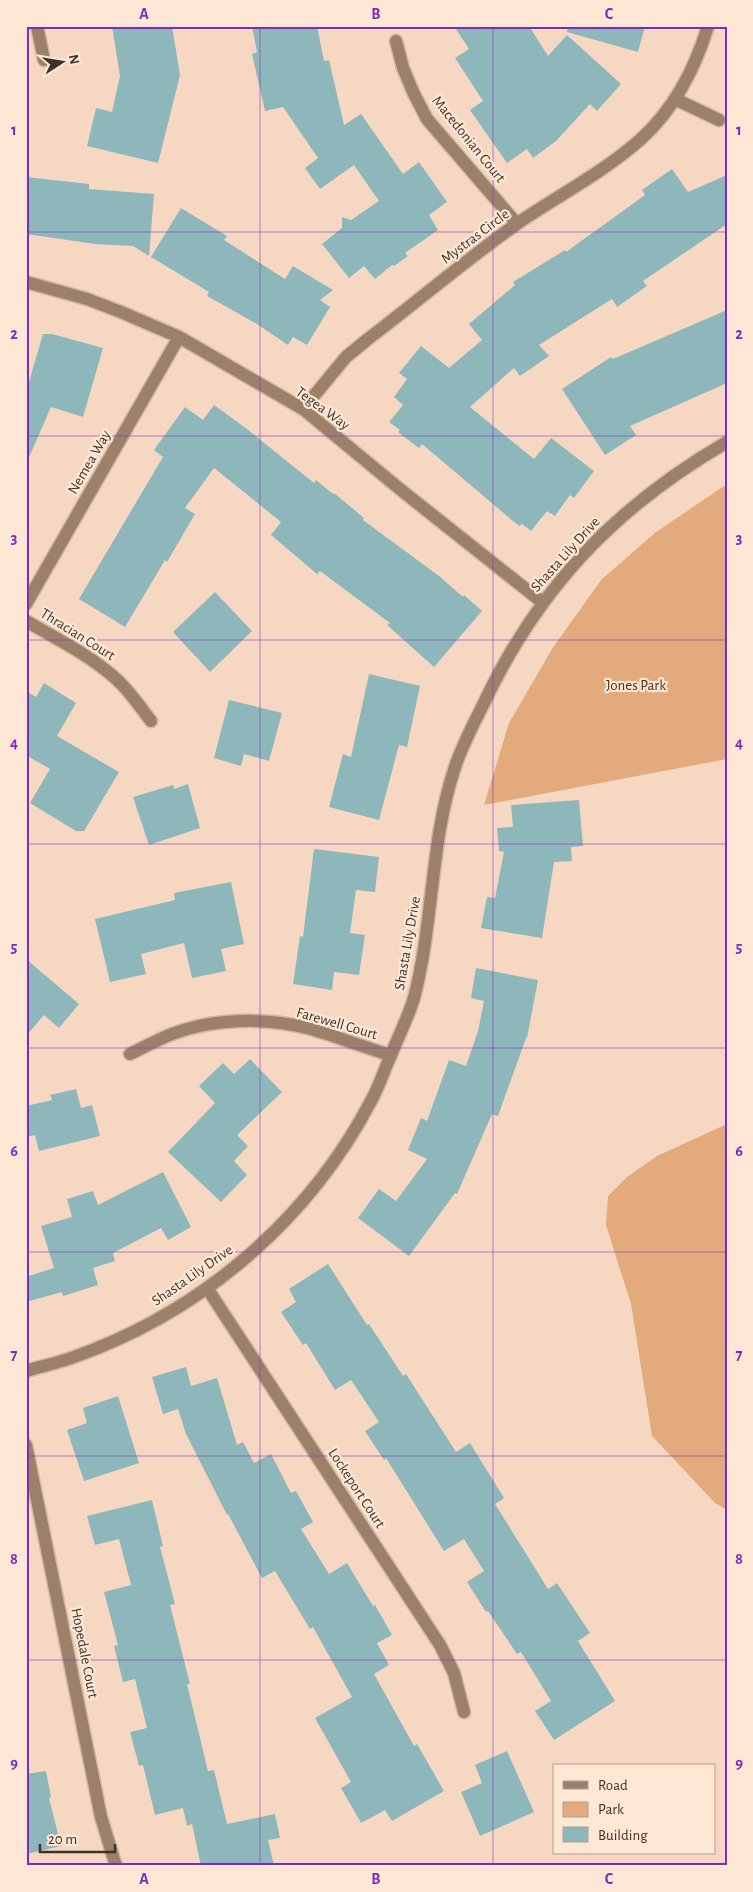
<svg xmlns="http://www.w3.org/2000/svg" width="753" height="1892" font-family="'Alegreya Sans',sans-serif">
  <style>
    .green { fill: #e3aa7d }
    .building { fill: #8eb7bc }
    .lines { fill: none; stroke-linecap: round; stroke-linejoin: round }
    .minor-casing { stroke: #d1b7a4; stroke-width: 15 }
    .minor { stroke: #9d806a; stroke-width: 12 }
    .grid { fill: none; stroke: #7b2cbf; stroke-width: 1; stroke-opacity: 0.55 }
    .labels { text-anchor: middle; stroke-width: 4.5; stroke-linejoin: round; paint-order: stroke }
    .street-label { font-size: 15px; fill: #3e332a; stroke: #fee7d5 }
    .park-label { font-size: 15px; fill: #4b2f17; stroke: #fee7d5 }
    .neatline { fill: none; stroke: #7b2cbf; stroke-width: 2 }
    .grid-label { font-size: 16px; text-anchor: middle; font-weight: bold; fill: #7b2cbf }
  </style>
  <rect width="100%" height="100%" fill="#f6d8c2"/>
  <path class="green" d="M727 484V759L484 805 509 723 552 649 601 580 656 532Z
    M727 1124V1510L715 1503 652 1436 631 1304 606 1225 608 1196 627 1177 657 1156Z"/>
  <path class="building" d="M112 26H172L180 75 158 163 87 146 96 108 112 112 120 76Z
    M252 26H317L324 61 329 60 344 125 361 114 403 174 419 162 447 202 429 215 438 230 405 253 408 256 394 266 392 265 375 279 364 266 349 278 322 244 342 228V217L351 220 379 201 354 165 320 189 305 168 318 158 283 107 265 111 252 54 257 52Z
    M454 26H529L548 56 567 35 621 84 597 111 590 104 556 141 533 158 527 149 507 163 470 110 483 101 455 58 469 49Z
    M568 26H645L638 52 567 32Z
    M672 169 688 192 727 175V224L643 281 647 286 617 307 612 299 539 345 549 356 520 376 514 368 470 407 534 459 551 438 594 471 574 498 570 495 555 516 547 511 531 531 522 524 519 526 422 444 419 448 398 432 400 430 389 422 403 405 394 397 407 379 399 373 421 346 449 368 482 340 469 324 515 285 513 282 565 250 566 252 645 195 642 190Z
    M26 177 89 184V189L154 194 149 256 133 246 95 244 26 234Z
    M181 208 227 236 224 240 285 279 293 266 333 290 320 300 330 307 307 345 293 337 288 345 257 324 207 296 209 292 151 257Z
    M727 310V383L630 426 636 435 605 455 562 389 611 357 613 359Z
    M43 334H52L103 348 83 417 51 407 26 464V392Z
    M214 405 247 429 314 483 316 480 333 494 334 493 364 518 363 520 439 576 463 597 464 595 482 611 434 667 387 625 390 623 320 571 317 574 271 535 281 522 214 468 185 508 195 514 167 562 165 560 125 627 79 599 163 457 154 450 185 407 203 420Z
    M215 592 252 631 210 672 173 632Z
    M369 674 420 686 407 747 399 745 379 820 329 807 343 754 351 757Z
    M44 683 76 703 57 736 119 772 84 831H76L30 803 50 769 26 755V691L36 697Z
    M229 700 282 713 269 761 244 754 241 766 214 758Z
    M188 784 200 828 149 845 133 797 173 785 174 789Z
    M579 800 583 846 571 847 572 861 554 862 542 938 481 928 487 897 495 898 504 852 499 851 497 828 513 827 511 805Z
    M314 849 379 857 375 892 356 890 350 933 365 935 359 975 334 972 332 990 293 984 300 936 303 937Z
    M231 882 244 944 221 949 226 971 192 978 184 943 141 954 146 974 110 982 95 919 175 900 174 893Z
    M26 959 79 1004 59 1028 44 1015 26 1036Z
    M476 968 538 980 527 1038H526L498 1116 492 1114 457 1194 455 1193 409 1256 358 1218 379 1189 396 1201 427 1159 408 1150 421 1118 427 1121 449 1060 466 1066 478 1031 484 1001 471 998Z
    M250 1059 282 1092 237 1135 248 1146 234 1161 247 1175 221 1202 168 1152 215 1103 199 1086 223 1063 234 1074Z
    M76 1089 81 1108 92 1105 100 1136 39 1151 35 1135 26 1137V1106L52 1100 50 1095Z
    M163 1172 191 1227 168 1240 161 1228 113 1253 115 1261 93 1268 98 1285 63 1296 62 1292 26 1302V1277L54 1268 41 1226 72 1217 67 1199 93 1191 98 1205Z
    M328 1264 367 1325 369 1324 403 1376 406 1374 456 1452 470 1443 504 1498 495 1504 548 1589 557 1583 590 1633 578 1641 615 1701 554 1740 535 1711 551 1701 521 1652 517 1654 488 1611 486 1612 467 1582 484 1571 464 1539 444 1551 386 1458 384 1460 365 1431 379 1422 351 1380 335 1390 306 1343 303 1345 281 1312 296 1302 289 1289Z
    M186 1367 191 1386 217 1378 237 1445 243 1442 254 1463 271 1454 291 1493 296 1491 313 1522 301 1529 329 1574 347 1563 373 1606 375 1605 392 1635 377 1643 389 1665 374 1674 414 1746 417 1744 444 1791 392 1821 385 1810 361 1823 341 1788 351 1782 315 1718 352 1697 313 1627 310 1629 275 1571 262 1578 228 1514 227 1515 186 1434 178 1409 163 1414 152 1377Z
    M118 1396 139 1463 84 1481 67 1430 87 1423 83 1408Z
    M152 1500 163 1546 160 1547 175 1604 170 1605 190 1684H187L208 1771 214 1770 227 1824 275 1814 280 1838 268 1840 274 1866H201L192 1824 187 1826 183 1808 155 1815 143 1765 139 1766 130 1732 147 1728 135 1679 123 1682 114 1646 118 1645 104 1592 131 1585 119 1539 95 1545 87 1516Z
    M507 1751 534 1812 480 1836 461 1792 482 1783 475 1765Z
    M46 1771 51 1797 49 1798 61 1846 26 1854V1774Z"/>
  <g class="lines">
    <g class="minor-casing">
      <path id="minor" d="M37 26 44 60
        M396 41 403 68 414 94 427 119 517 224
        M675 99 719 120
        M26 282 87 299 121 312 179 337 303 409 401 490 542 602
        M303 409 346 357 368 339C418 301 467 259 518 223 559 195 604 172 641 139 674 109 695 69 708 26
        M26 604 179 337
        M26 621C54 637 83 652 108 672 125 685 138 704 151 721
        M130 1054C144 1047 157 1040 172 1034 214 1018 267 1017 311 1029 338 1037 364 1047 390 1055
        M207 1288 440 1645 454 1673 464 1712
        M26 1371C42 1366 58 1363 74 1357 201 1312 308 1221 371 1101 379 1087 384 1070 391 1055 398 1037 408 1018 414 998 434 922 430 841 455 767 462 746 473 725 483 705 538 588 615 507 727 442
        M26 1445 101 1817 116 1866"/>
    </g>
    <use href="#minor" class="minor"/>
  </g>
  <path class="grid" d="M260 26V1866M493 26V1866M26 232H727M26 436H727M26 640H727M26 844H727M26 1048H727M26 1252H727M26 1456H727M26 1660H727"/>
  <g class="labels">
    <g class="street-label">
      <text transform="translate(469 139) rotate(51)" y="5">Macedonian Court</text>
      <text transform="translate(475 236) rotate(-37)" y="5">Mystras Circle</text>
      <text transform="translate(323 408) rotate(36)" y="5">Tegea Way</text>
      <text transform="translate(89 462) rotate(-60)" y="5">Nemea Way</text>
      <text transform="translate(565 554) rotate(-48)" y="5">Shasta Lily Drive</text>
      <text transform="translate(78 634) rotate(32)" y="5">Thracian Court</text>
      <text transform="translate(407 943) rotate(-80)" y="5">Shasta Lily Drive</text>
      <text transform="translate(337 1023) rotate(16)" y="5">Farewell Court</text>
      <text transform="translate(192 1275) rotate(-35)" y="5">Shasta Lily Drive</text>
      <text transform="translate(357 1488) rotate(57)" y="5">Lockeport Court</text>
      <text transform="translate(85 1653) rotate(79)" y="5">Hopedale Court</text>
    </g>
    <g class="park-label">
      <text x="636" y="690">Jones Park</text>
    </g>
  </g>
  <rect width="753" height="1892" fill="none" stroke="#fee7d5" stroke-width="55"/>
  <rect x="553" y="1764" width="162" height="90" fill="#fee7d5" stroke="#b19f91"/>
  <rect x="563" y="1781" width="25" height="8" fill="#9d806a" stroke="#b19f91"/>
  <text x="598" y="1790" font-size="15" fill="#3e332a">Road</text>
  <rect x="563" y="1802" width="25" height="15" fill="#e3aa7d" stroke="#b19f91"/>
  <text x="598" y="1814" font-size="15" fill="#3e332a">Park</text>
  <rect x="563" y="1827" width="25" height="15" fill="#8eb7bc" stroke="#b19f91"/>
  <text x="598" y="1840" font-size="15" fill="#3e332a">Building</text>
  <g transform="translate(62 62) rotate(78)" stroke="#fee7d5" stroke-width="4" paint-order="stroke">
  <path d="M0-4L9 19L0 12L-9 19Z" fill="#3e332a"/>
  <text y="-8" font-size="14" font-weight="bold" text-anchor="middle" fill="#3e332a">N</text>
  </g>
  <path d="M40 1844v8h75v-8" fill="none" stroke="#3e332a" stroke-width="2.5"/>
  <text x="48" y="1844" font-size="15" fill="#3e332a" stroke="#fee7d5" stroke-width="4" paint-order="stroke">20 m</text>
  <rect x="28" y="28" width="698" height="1836" class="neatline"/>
  <g class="grid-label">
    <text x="144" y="19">A</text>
    <text x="376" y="19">B</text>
    <text x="609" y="19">C</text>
    <text x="14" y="135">1</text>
    <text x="739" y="135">1</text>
    <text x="14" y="339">2</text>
    <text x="739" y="339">2</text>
    <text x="14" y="543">3</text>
    <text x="739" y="543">3</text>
    <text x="14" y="748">4</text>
    <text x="739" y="748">4</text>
    <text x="14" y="952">5</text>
    <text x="739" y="952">5</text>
    <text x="14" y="1156">6</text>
    <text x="739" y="1156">6</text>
    <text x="14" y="1360">7</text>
    <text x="739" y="1360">7</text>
    <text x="14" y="1564">8</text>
    <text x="739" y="1564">8</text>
    <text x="14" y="1768">9</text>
    <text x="739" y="1768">9</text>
    <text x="144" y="1884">A</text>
    <text x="376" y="1884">B</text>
    <text x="609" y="1884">C</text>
  </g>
</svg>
